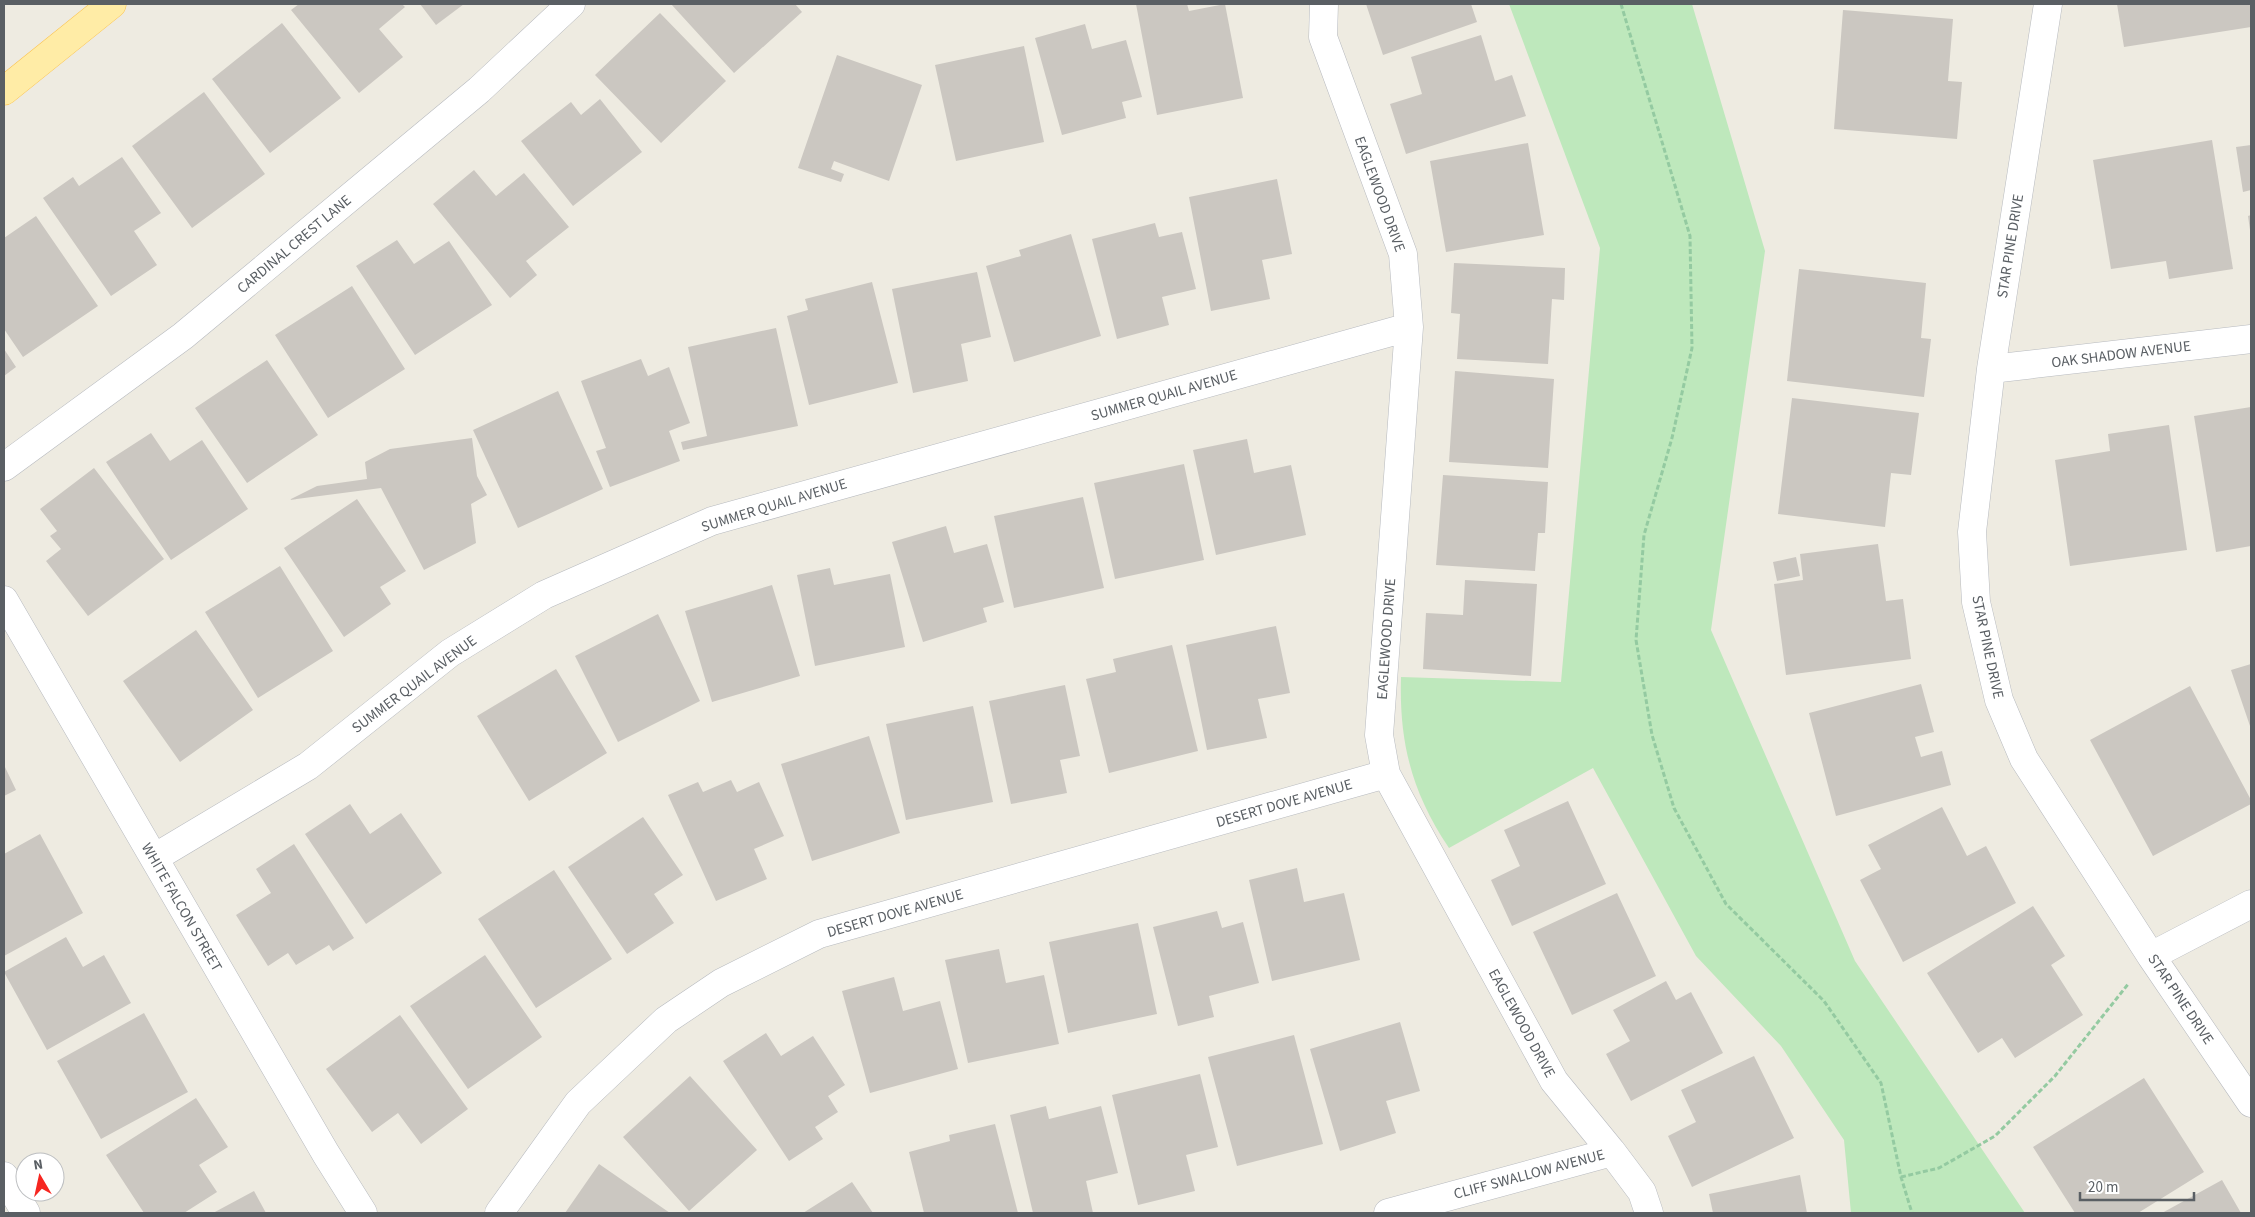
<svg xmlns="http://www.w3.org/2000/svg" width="2255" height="1217" font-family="'Source Sans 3',sans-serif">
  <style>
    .green { fill: #bee8bc }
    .building { fill: #cbc7c1 }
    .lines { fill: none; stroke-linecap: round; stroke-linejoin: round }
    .minor-casing { stroke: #b7babf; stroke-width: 29 }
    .major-casing { stroke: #fcc24d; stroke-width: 29 }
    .path { stroke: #94caa1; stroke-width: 3; stroke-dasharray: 5 2.5; stroke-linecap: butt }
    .minor { stroke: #fff; stroke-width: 28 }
    .major { stroke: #ffeca6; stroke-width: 28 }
    .labels { text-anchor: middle; stroke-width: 5; stroke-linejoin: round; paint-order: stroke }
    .street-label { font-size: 15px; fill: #5a5f64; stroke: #fff }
  </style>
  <rect width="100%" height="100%" fill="#eeebe1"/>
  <path class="green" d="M1509 4H1692L1765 251 1711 630 1855 961 2025 1213H1851L1844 1140 1781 1046 1696 956 1593 768 1449 848C1412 793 1399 743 1401 677L1561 682 1600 248Z"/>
  <path class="building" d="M299 4H402L405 7 379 29 403 57 359 93 291 10Z
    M420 4H464L436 25Z
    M671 4H795L802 12 734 73Z
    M1136 4H1187L1189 11 1225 4 1243 98 1157 115Z
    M1366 4H1471L1477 22 1383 55Z
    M2117 4H2251V27L2124 47Z
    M1843 10 1953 19 1948 81 1962 82 1957 139 1834 129Z
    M660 13 726 81 661 143 595 75Z
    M282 23 341 98 270 153 212 79Z
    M1085 24 1092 49 1126 40 1142 97 1122 102 1126 118 1062 135 1035 38Z
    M1481 35 1495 81 1512 75 1526 116 1406 154 1390 104 1422 94 1411 57Z
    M1024 46 1044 142 956 161 935 65Z
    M837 55 922 85 889 181 834 161 831 169 844 174 841 182 798 168Z
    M204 92 265 174 192 228 132 146Z
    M600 99 642 152 573 206 521 141 571 102 581 115Z
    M2212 140 2233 269 2169 279 2166 261 2111 269 2093 160Z
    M1528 143 1544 235 1446 252 1430 161Z
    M2251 145V190L2243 192 2236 147Z
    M122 157 161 213 134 231 157 265 111 296 43 198 73 177 79 186Z
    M474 170 496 196 524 173 569 227 526 261 537 275 510 298 433 204Z
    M1277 179 1292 254 1262 260 1270 299 1211 311 1189 197Z
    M2251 215V229L2250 230 2248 216Z
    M36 216 98 306 23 357 4 329V238Z
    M1155 223 1159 237 1182 232 1196 289 1162 297 1169 325 1117 339 1092 239Z
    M1071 234 1101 336 1014 362 986 266 1021 256 1019 250Z
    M397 240 414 264 449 241 492 305 415 355 356 266Z
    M1454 263 1565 268 1564 300 1552 299 1548 364 1457 359 1460 314 1451 313Z
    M1799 269 1926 283 1921 338 1931 339 1924 397 1787 381Z
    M977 272 991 337 961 344 968 381 913 393 892 289Z
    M872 282 898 383 809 405 787 316 808 310 805 299Z
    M352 286 405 369 328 418 275 335Z
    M776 328 798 426 683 450 681 442 707 436 688 347Z
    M4 349 16 367 4 376Z
    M641 359 648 376 669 367 690 423 669 431 680 461 610 487 596 451 606 448 581 381Z
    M267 360 318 435 247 483 195 408Z
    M1455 371 1554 379 1548 468 1449 462Z
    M558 391 603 489 518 528 473 430Z
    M1792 398 1919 413 1911 475 1891 473 1885 527 1778 514Z
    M2251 407V546L2216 552 2194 416Z
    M2169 425 2187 550 2070 566 2055 460 2110 451 2108 434Z
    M151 433 170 461 202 440 248 509 171 560 106 462Z
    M472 438 477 476 487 495 471 504 476 543 424 570 381 488 289 500 317 486 367 479 365 462 390 449Z
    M1247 439 1254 473 1291 465 1306 535 1216 555 1193 450Z
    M1184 464 1204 560 1115 579 1094 483Z
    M94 468 164 559 88 616 46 561 61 549 50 536 57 531 40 509Z
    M1443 475 1548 482 1545 533H1538L1535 571 1436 565Z
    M1083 497 1104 588 1014 608 994 516Z
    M357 499 406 571 380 587 391 604 344 637 284 548Z
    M946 526 954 553 987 544 1004 602 983 608 987 622 923 642 892 542Z
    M1878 544 1886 601 1903 599 1911 659 1786 675 1774 584 1803 580 1800 554Z
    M1796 557 1800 576 1777 581 1773 562Z
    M280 566 333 651 258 698 205 612Z
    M830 568 834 585 890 574 905 647 815 666 797 575Z
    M1465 580 1537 584 1531 676 1423 669 1426 613 1463 615Z
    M772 585 800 676 712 702 685 611Z
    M658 614 700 701 618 742 575 656Z
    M1276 626 1290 693 1258 699 1267 738 1207 750 1186 645Z
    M196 630 253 710 180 762 123 681Z
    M1172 645 1198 751 1109 773 1086 679 1116 672 1113 659Z
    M2251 664V729L2231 670Z
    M556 669 607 753 529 801 477 716Z
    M1921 684 1934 732 1915 737 1921 757 1942 751 1951 785 1836 816 1809 713Z
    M1065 685 1080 756 1060 760 1067 793 1011 804 989 701Z
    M2190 686 2251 800V804L2153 856 2090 740Z
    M973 706 993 802 906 820 886 724Z
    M869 736 900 833 812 861 781 764Z
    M4 765 16 790 4 796Z
    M731 780 737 792 759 782 784 836 754 849 767 879 716 901 668 795 698 782 703 792Z
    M1568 801 1606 884 1512 926 1491 880 1520 866 1504 830Z
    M350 804 370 834 401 813 442 873 366 924 305 834Z
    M1942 807 1967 856 1986 846 2016 903 1903 962 1860 880 1881 869 1868 845Z
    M643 817 683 875 654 894 674 923 627 954 568 867Z
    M40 834 83 913 4 956V854Z
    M294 844 354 938 333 951 329 945 296 965 288 953 268 966 236 915 271 893 256 869Z
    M1297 868 1304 902 1344 893 1360 960 1272 981 1249 880Z
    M554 870 612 959 536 1008 478 919Z
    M1617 893 1656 976 1572 1015 1533 932Z
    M2033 906 2065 956 2051 965 2083 1015 2015 1058 2002 1038 1978 1053 1927 973Z
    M1217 911 1222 928 1243 922 1259 983 1209 996 1214 1017 1178 1026 1153 927Z
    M1138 923 1157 1014 1068 1033 1049 942Z
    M66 937 83 967 104 955 131 1003 47 1050 4 972Z
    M999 949 1006 983 1044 975 1059 1044 968 1063 945 960Z
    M485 955 542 1037 468 1089 410 1006Z
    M894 977 903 1011 940 1001 958 1069 870 1093 842 991Z
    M1666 981 1676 1000 1691 992 1723 1053 1631 1101 1606 1054 1630 1041 1613 1010Z
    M144 1013 188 1092 101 1139 57 1061Z
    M400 1015 468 1109 421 1144 398 1113 372 1132 326 1069Z
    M1400 1022 1420 1091 1386 1101 1396 1133 1340 1151 1310 1049Z
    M766 1033 781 1056 813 1036 845 1085 828 1096 838 1112 815 1127 823 1139 789 1161 723 1061Z
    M1294 1035 1323 1144 1237 1166 1208 1057Z
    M1754 1056 1794 1138 1692 1187 1668 1136 1696 1122 1681 1090Z
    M1200 1074 1218 1147 1186 1155 1195 1191 1138 1205 1112 1095Z
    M690 1076 757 1150 689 1211 623 1137Z
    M2144 1078 2204 1172 2138 1213H2075L2033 1147Z
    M196 1098 228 1147 199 1165 217 1192 184 1213H144L106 1155Z
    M1046 1106 1049 1119 1101 1106 1118 1173 1086 1181 1093 1213H1033L1010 1115Z
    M995 1124 1018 1213H924L909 1152 950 1141 949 1135Z
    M599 1164 670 1213H565Z
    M1800 1175 1807 1213H1713L1709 1194Z
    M2222 1180 2241 1213H2162Z
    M852 1182 873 1213H803Z
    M254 1191 266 1213H213Z"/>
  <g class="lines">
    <g class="minor-casing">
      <path id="minor" d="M1324 4 1323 37 1403 254 1409 327 1379 735 1386 774 1554 1081 1612 1152 1642 1192 1649 1213
        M2048 4 1991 369 1972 532 1976 602 1999 700 2024 759 2151 956 2251 1103
        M1991 369 2251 339
        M4 467 183 336 479 90 571 4
        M4 600 326 1154 363 1213
        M154 858 308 766 450 653 544 595 712 521 1409 327
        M2151 956 2251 904
        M4 1176 26 1213
        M499 1213 578 1103 666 1020 721 983 819 934 1386 774
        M1388 1213 1612 1152"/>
    </g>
    <g class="major-casing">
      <path id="major" d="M4 91 112 4"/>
    </g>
    <path class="path" d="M1621 4 1690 236 1692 348 1672 438 1644 535 1636 640 1652 735 1674 808 1726 904 1824 1001 1881 1083 1901 1177 1912 1213
      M1901 1177 1939 1168 1995 1136 2055 1076 2129 983"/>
    <use href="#minor" class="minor"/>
    <use href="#major" class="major"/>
  </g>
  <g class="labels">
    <g class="street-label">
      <text transform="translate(1380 194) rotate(70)" y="5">EAGLEWOOD DRIVE</text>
      <text transform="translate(294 244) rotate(-40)" y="5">CARDINAL CREST LANE</text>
      <text transform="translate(2010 246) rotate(-81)" y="5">STAR PINE DRIVE</text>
      <text transform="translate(2121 354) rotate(-7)" y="5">OAK SHADOW AVENUE</text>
      <text transform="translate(1164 395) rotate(-16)" y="5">SUMMER QUAIL AVENUE</text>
      <text transform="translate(774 505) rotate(-17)" y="5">SUMMER QUAIL AVENUE</text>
      <text transform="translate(1386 639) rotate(-86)" y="5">EAGLEWOOD DRIVE</text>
      <text transform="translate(1988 647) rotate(78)" y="5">STAR PINE DRIVE</text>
      <text transform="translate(414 684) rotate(-37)" y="5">SUMMER QUAIL AVENUE</text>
      <text transform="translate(1284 803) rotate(-16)" y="5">DESERT DOVE AVENUE</text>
      <text transform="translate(182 907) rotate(60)" y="5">WHITE FALCON STREET</text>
      <text transform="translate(895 913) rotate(-16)" y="5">DESERT DOVE AVENUE</text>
      <text transform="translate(2181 999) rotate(56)" y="5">STAR PINE DRIVE</text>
      <text transform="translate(1522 1023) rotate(61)" y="5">EAGLEWOOD DRIVE</text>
      <text transform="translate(1529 1174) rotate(-15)" y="5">CLIFF SWALLOW AVENUE</text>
    </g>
  </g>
  <rect width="2255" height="1217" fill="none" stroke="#5a5f64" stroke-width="10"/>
  <g transform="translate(40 1177) rotate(351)"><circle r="24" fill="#ffffff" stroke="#bdbfc1"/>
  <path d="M0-4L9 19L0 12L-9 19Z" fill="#f62620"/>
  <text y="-8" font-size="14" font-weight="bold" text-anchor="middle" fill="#5a5f64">N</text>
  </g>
  <path d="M2080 1192v8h114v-8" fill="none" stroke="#5a5f64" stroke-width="2.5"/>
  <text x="2088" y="1192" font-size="15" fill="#5a5f64" stroke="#ffffff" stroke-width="4" paint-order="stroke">20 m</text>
</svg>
